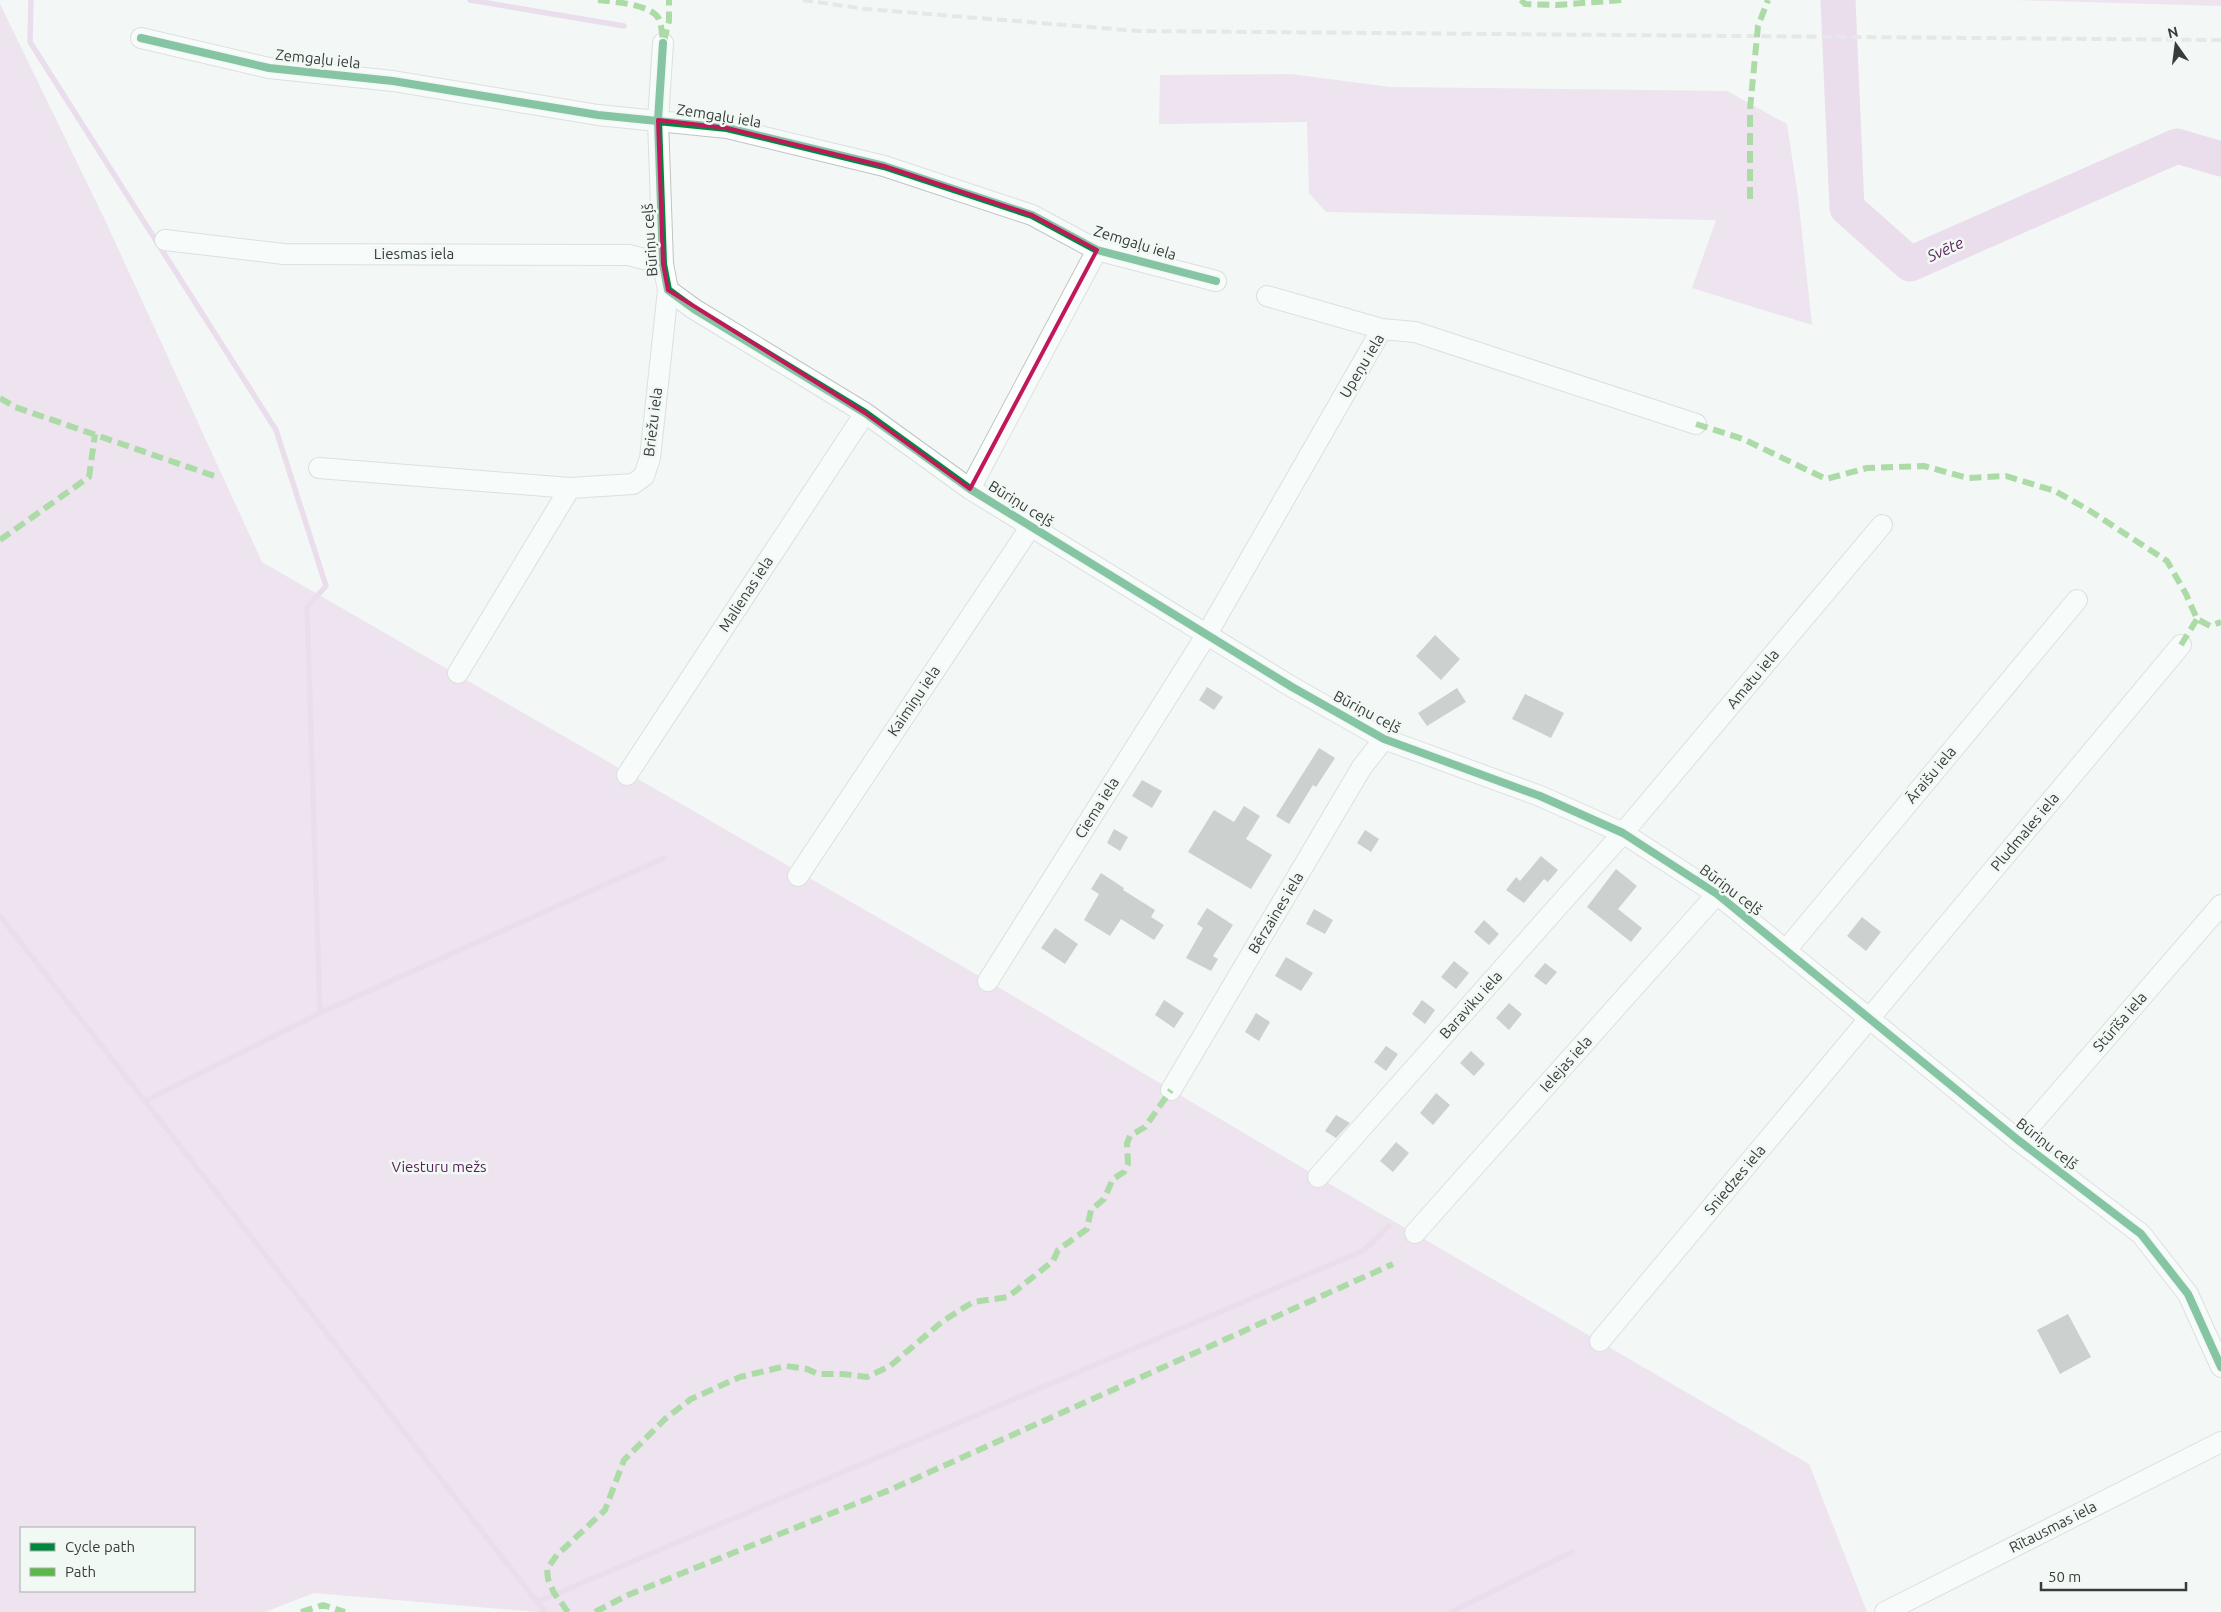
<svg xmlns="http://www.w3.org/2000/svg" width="2221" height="1612" font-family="Ubuntu,sans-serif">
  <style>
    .forest { fill: #e7cce6; fill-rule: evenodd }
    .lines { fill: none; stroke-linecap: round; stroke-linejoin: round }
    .stream { stroke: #e2bedf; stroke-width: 5.5 }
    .river { stroke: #e2bedf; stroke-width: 35 }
    .building { fill: #9ea19f }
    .minor-casing { stroke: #c1c4c2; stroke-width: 22 }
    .minor { stroke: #fdfefe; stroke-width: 20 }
    .rail { stroke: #d4d5d5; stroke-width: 4; stroke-dasharray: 10 5; stroke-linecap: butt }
    .quiet { stroke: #58b947; stroke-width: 6; stroke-dasharray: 12 6; stroke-linecap: butt }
    .cycleway-casing { stroke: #f1f9f4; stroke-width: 11 }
    .cycleway { stroke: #00873e; stroke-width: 8 }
    .marked { fill: none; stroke: #c2185b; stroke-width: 4; stroke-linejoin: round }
    .labels { text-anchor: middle; stroke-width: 5; stroke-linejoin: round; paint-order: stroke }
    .street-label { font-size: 15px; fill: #393c3a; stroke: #f1f9f4 }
    .park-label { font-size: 15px; fill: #5b1e5a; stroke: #f1f9f4 }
    .water-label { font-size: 16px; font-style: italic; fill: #632662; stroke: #f1f9f4 }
  </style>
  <rect width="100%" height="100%" fill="#f3f7f5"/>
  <path class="forest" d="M2013 0H2221V6Z
    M0 4 105 220 262 562 988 981 1318 1177 1809 1464 1867 1612H538L314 1593 265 1612H0ZM21 1528H194V1591H21Z
    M1291 74 1390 87 1727 91 1787 124 1798 196 1812 325 1692 288 1716 220 1326 212 1309 193 1307 122 1159 124 1160 75Z"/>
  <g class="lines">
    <path class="stream" d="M31 0 30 42 276 430 326 586 307 607 320 1013
      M470 0 624 26
      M0 916 545 1612
      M145 1101 320 1013 664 858
      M537 1602 1363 1251 1389 1226
      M1451 1612 1572 1552"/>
    <path class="river" d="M1838 0 1847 208 1910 264 2177 146 2221 159"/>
  </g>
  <path class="building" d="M1435 635 1460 659 1441 680 1416 656Z
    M1207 687 1223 697 1214 710 1199 700Z
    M1457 688 1466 702 1427 726 1418 713Z
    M1525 694 1564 713 1551 738 1512 719Z
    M1319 748 1335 758 1316 787 1313 785 1289 824 1276 816Z
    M1142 780 1162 791 1152 808 1132 796Z
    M1244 806 1260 816 1246 839 1272 855 1251 889 1188 852 1214 810 1234 822Z
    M1114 829 1128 837 1120 851 1107 843Z
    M1365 830 1379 839 1371 852 1357 843Z
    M1541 856 1558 870 1548 882 1544 879 1524 903 1506 890 1516 877 1520 881Z
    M1616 869 1637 886 1618 909 1642 928 1631 942 1587 907Z
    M1101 873 1124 888 1123 890 1155 910 1151 917 1164 925 1154 940 1121 919 1110 936 1084 920 1099 894 1091 889Z
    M1207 908 1233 925 1213 956 1218 959 1211 971 1186 958 1203 928 1197 924Z
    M1314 909 1333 920 1325 934 1306 924Z
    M1862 917 1881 932 1866 951 1847 936Z
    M1484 920 1499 934 1489 945 1474 932Z
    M1055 928 1078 944 1065 964 1041 948Z
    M1286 957 1313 973 1301 991 1275 976Z
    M1454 961 1469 973 1456 989 1441 977Z
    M1545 963 1557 972 1546 985 1534 976Z
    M1164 1000 1184 1013 1174 1028 1155 1015Z
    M1422 1000 1435 1010 1425 1024 1412 1014Z
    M1509 1003 1522 1014 1509 1030 1496 1018Z
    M1256 1013 1270 1022 1259 1041 1245 1032Z
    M1386 1046 1398 1054 1386 1071 1374 1062Z
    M1471 1051 1485 1064 1474 1076 1460 1063Z
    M1436 1093 1450 1105 1433 1125 1420 1113Z
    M1336 1115 1350 1123 1336 1138 1325 1131Z
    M1396 1142 1409 1153 1393 1172 1380 1161Z
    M2068 1314 2091 1357 2060 1374 2037 1330Z"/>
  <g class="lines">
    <g class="minor-casing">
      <path id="minor" d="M141 38 269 68 393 81 598 115 727 128 884 166 1032 215 1097 250 1216 281
        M663 43 658 120 663 264 668 290 694 309 865 413 970 489 1292 687 1384 739 1540 796 1623 833 1717 894 2018 1140 2141 1234 2188 1294 2221 1367
        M165 240 284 254 629 255 663 264
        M1267 296 1382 329
        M319 468 570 488 633 484 644 476 650 458 668 290
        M970 489 1097 250
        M458 673 570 488
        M627 775 865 413
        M798 876 1031 526
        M1786 950 2077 600
        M988 981 1207 634 1382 329 1415 332 1696 424
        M1171 1090 1362 767 1384 739
        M2018 1140 2221 905
        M1318 1177 1623 833 1882 525
        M1415 1233 1717 894
        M1600 1341 2181 645
        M1885 1612 2221 1442"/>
    </g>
    <use href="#minor" class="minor"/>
    <path class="rail" d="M803 0 866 9 1139 31 2221 40"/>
    <path class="quiet" d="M598 0C614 2 651 4 659 19 662 26 662 36 663 43
      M1521 0 1525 4 1556 5 1622 0
      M664 41 669 21V0
      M1750 199V109L1758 26 1768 0
      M0 398 15 407 217 477
      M1696 424 1743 439 1826 479 1867 468 1924 466 1968 478 2006 476 2055 491 2087 509 2167 561 2186 594 2197 619 2210 626 2221 622
      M0 540 89 477 95 434
      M2181 645 2197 619
      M301 1612 323 1605 345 1612
      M568 1612 554 1593 548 1579 547 1569 557 1555 605 1510 624 1460 665 1419 691 1399 740 1377 786 1366 807 1369 818 1374H843L867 1377 890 1366 943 1321 973 1302 1008 1297 1053 1261 1058 1250 1087 1229 1091 1210 1104 1199 1113 1179 1124 1172 1128 1164 1127 1143 1130 1136 1145 1127 1171 1090
      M595 1612 628 1595 892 1489 1393 1264"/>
    <g class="cycleway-casing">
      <path id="cycleway" d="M141 38 269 68 393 81 598 115 727 128 884 166 1032 215 1097 250 1216 281
        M663 43 658 120 663 264 668 290 694 309 865 413 970 489 1292 687 1384 739 1540 796 1623 833 1717 894 2018 1140 2141 1234 2188 1294 2221 1367"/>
    </g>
    <use href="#cycleway" class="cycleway"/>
  </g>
  <path d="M0 0H2221V1612H0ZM658 120 727 128 884 166 1032 215 1097 250 970 489 865 413 668 290 663 264Z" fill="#f3f7f5" fill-opacity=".55" fill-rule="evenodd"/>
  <path class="marked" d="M658 120 727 128 884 166 1032 215 1097 250 970 489 865 413 668 290 663 264Z"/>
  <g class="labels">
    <g class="street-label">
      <text transform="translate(318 59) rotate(6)" y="5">Zemgaļu iela</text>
      <text transform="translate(719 116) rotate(9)" y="5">Zemgaļu iela</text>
      <text transform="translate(650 240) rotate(-94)" y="5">Būriņu ceļš</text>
      <text transform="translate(1135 243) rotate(17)" y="5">Zemgaļu iela</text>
      <text x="414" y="259">Liesmas iela</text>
      <text transform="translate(1362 366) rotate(-59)" y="5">Upeņu iela</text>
      <text transform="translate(653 422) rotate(-83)" y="5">Briežu iela</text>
      <text transform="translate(1021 504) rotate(32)" y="5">Būriņu ceļš</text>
      <text transform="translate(746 594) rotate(-57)" y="5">Malienas iela</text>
      <text transform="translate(1753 679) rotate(-50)" y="5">Amatu iela</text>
      <text transform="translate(914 701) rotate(-56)" y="5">Kaimiņu iela</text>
      <text transform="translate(1367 712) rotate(28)" y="5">Būriņu ceļš</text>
      <text transform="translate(1931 775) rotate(-50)" y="5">Āraišu iela</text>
      <text transform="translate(1097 808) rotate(-58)" y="5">Ciema iela</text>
      <text transform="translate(2025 832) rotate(-50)" y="5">Pludmales iela</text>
      <text transform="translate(1731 890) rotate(37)" y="5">Būriņu ceļš</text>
      <text transform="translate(1276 913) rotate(-59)" y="5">Bērzaines iela</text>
      <text transform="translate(1471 1005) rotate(-48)" y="5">Baraviku iela</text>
      <text transform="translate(2120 1022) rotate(-49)" y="5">Stūrīša iela</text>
      <text transform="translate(1566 1064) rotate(-48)" y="5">Ielejas iela</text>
      <text transform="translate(2047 1144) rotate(38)" y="5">Būriņu ceļš</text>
      <text transform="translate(1735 1180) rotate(-50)" y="5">Sniedzes iela</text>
      <text transform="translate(2053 1527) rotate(-27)" y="5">Rītausmas iela</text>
    </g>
    <g class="park-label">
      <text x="439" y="1172">Viesturu mežs</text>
    </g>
    <g class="water-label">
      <text transform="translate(1945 249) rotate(-24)" y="6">Svēte</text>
    </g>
  </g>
  <rect x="20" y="1527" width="175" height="65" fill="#f1f9f4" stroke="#a7adaa"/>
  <rect x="30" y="1543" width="25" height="8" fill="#00873e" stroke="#a7adaa"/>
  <text x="65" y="1552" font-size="15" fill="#393c3a">Cycle path</text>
  <rect x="30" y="1568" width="25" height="8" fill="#58b947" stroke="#a7adaa"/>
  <text x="65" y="1577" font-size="15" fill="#393c3a">Path</text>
  <g transform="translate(2176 45) rotate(346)" stroke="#f1f9f4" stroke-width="4" paint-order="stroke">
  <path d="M0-4L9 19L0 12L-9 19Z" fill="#393c3a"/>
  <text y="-8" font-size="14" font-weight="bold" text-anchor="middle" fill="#393c3a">N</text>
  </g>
  <path d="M2041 1582v8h145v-8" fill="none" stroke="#393c3a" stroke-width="2.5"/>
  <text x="2048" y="1582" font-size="15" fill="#393c3a" stroke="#f1f9f4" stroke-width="4" paint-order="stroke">50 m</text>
</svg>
